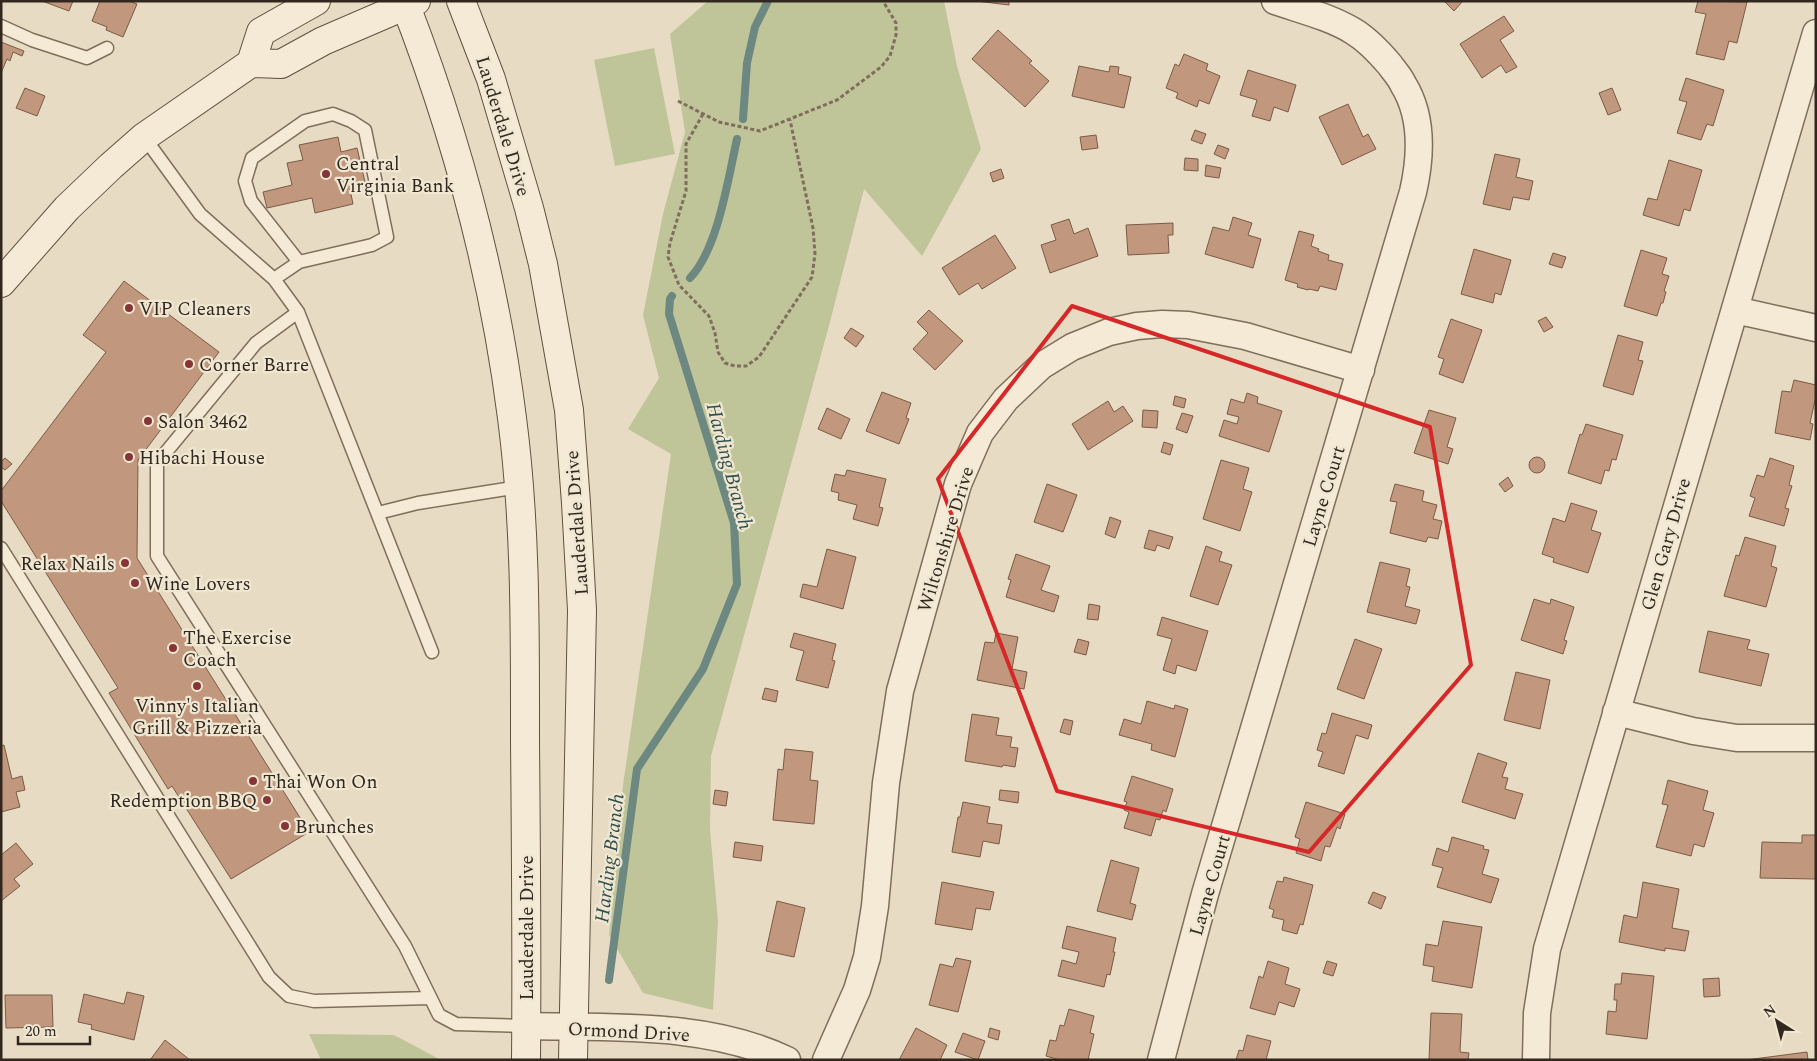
<svg xmlns="http://www.w3.org/2000/svg" width="1817" height="1061" font-family="Spectral,serif">
  <style>
    .green { fill: #c0c499 }
    .lines { fill: none; stroke-linecap: round; stroke-linejoin: round }
    .stream { stroke: #6d8880; stroke-width: 8 }
    .building { fill: #c1987e; stroke: #7b5a45 }
    .lane-casing { stroke: #7f6e5c; stroke-width: 15 }
    .street-casing { stroke: #7f6e5c; stroke-width: 29 }
    .secondary-casing { stroke: #615040; stroke-width: 30 }
    .path { stroke: #7f6e5c; stroke-width: 3; stroke-dasharray: 4 2.5; stroke-linecap: butt }
    .lane { stroke: #f4ead5; stroke-width: 12 }
    .street { stroke: #f4ead5; stroke-width: 26 }
    .secondary { stroke: #f4ead5; stroke-width: 28 }
    .marked { fill: none; stroke: #d62828; stroke-width: 4; stroke-linejoin: round }
    .poi-dot { fill: #873437; stroke: #f0e7d2; stroke-width: 2 }
    .labels { text-anchor: middle; stroke-width: 4.5; stroke-linejoin: round; paint-order: stroke }
    .street-label { font-size: 19px; fill: #31271e; stroke: #f0e7d2 }
    .poi-label { font-size: 19px; fill: #31271e; stroke: #f0e7d2; text-anchor: start }
    .water-label { font-size: 20px; font-style: italic; fill: #304f4c; stroke: #f0e7d2 }
  </style>
  <rect width="100%" height="100%" fill="#e7dcc3"/>
  <path class="green" d="M708 1H944L957 66 981 149 922 256 864 189 830 322 711 756 710 829 718 921 713 1010 643 993 609 935 623 785 671 454 628 429 659 378 643 315 663 214 685 132 670 34Z
    M654 48 675 154 615 166 594 60Z
    M309 1034 394 1035 441 1060H321Z"/>
  <g class="lines">
    <path class="stream" d="M743 119 747 63 755 27 768 1
      M690 278C718 249 728 179 737 139
      M609 980 637 769 703 669 737 584 734 523 669 314 670 299 672 296"/>
  </g>
  <path class="building" d="M42 1H73L69 11Z
    M100 1H129L137 4 123 37 106 30 107 27 92 21Z
    M976 1H1009V5Z
    M1444 1H1463L1454 11Z
    M1698 1 1747 2 1737 43 1729 41 1724 60 1696 54 1706 14 1695 12Z
    M1504 16 1514 31 1500 40 1517 67 1506 73 1501 65 1482 78 1460 44Z
    M998 30 1032 61 1029 63 1049 81 1025 107 972 59Z
    M1 42 24 51 22 56 13 52 10 61 7 59 1 73Z
    M1184 54 1208 64 1206 70 1220 76 1209 104 1199 100 1197 107 1176 98 1178 93 1166 88 1175 64 1179 66Z
    M1079 66 1109 72 1110 66 1119 67 1118 74 1131 77 1124 108 1072 96Z
    M1248 70 1296 85 1288 112 1274 107 1270 121 1252 116 1257 100 1240 95Z
    M1686 78 1724 90 1713 126 1707 124 1701 140 1677 133 1687 102 1679 100Z
    M25 88 45 96 37 116 16 108Z
    M1612 88 1621 110 1608 115 1599 93Z
    M1348 104 1363 137 1368 134 1376 149 1342 165 1319 117Z
    M1195 130 1206 134 1202 144 1191 140Z
    M1096 135 1098 148 1082 150 1080 137Z
    M338 137 341 152 357 148 366 186 350 189 353 204 315 213 312 198 267 208 263 192 292 185 287 163 303 160 299 145Z
    M1218 145 1229 149 1225 159 1214 154Z
    M1495 154 1520 159 1516 177 1533 181 1529 200 1513 197 1510 210 1483 204Z
    M1185 158 1198 159V171L1184 170Z
    M1669 160 1702 170 1690 211 1684 209 1679 226 1643 215 1648 198 1657 200Z
    M1206 165 1221 168 1219 178 1205 176Z
    M1001 169 1004 178 993 182 990 173Z
    M1233 217 1252 223 1248 235 1261 239 1253 268 1205 254 1213 227 1229 231Z
    M1069 219 1074 234 1088 228 1098 256 1050 273 1041 245 1056 240 1051 225Z
    M1173 223V235H1168L1169 253 1128 255 1126 225Z
    M1299 231 1314 235 1311 246 1319 249 1318 251 1329 255 1328 260 1343 264 1336 290 1320 286 1318 291 1309 289 1308 290 1297 287 1298 284 1285 280Z
    M995 235 1016 268 982 289 978 283 959 295 942 268Z
    M1474 249 1511 260 1501 295 1495 293 1493 303 1461 294Z
    M1641 250 1667 258 1662 274 1669 276 1664 291 1666 292 1663 303H1661L1657 316 1624 306Z
    M1553 253 1566 257 1562 268 1549 264Z
    M124 281 219 352 138 460 137 558 309 832 231 879 172 786 168 789 109 693 118 688 1 501V491L106 352 83 335Z
    M929 310 963 341 935 370 913 349 928 333 917 322Z
    M1546 317 1553 327 1544 332 1538 321Z
    M1451 319 1482 330 1463 383 1439 374 1444 359 1438 357Z
    M851 328 864 336 856 347 844 338Z
    M1618 335 1643 342 1638 360 1643 361 1633 395 1603 386Z
    M1794 380 1816 385V396L1810 423 1813 424 1810 440 1775 433 1782 391 1791 392Z
    M882 392 911 403 906 418 909 419 899 444 866 431Z
    M1247 393 1258 397 1257 403 1282 411 1269 452 1219 436 1224 420 1237 424 1239 417 1227 414 1231 399 1244 403Z
    M1175 396 1186 399 1184 408 1173 405Z
    M1108 401 1114 412 1123 406 1133 421 1088 450 1072 424Z
    M827 408 850 419 841 439 818 429Z
    M1143 410 1158 411 1157 428 1142 427Z
    M1429 410 1456 418 1447 447 1453 449 1448 464 1414 453Z
    M1182 413 1193 416 1187 433 1176 429Z
    M1586 424 1623 435 1616 460 1612 459 1609 471 1605 470 1601 484 1568 473 1580 434 1582 435Z
    M1164 442 1173 445 1170 455 1161 452Z
    M1529 465a8 8 0 1 1 16 0a8 8 0 1 1-16 0Z
    M5 458 12 464 5 470 1 467V462Z
    M1770 458 1794 466 1789 485 1792 486 1785 508 1789 509 1784 526 1749 516 1755 498 1750 496 1757 475 1764 477Z
    M1221 460 1249 468 1243 489 1252 492 1240 531 1203 519Z
    M847 470 886 479 879 507 883 508 878 526 853 519 857 505 838 500 839 493 831 491 835 474 845 476Z
    M1508 477 1513 486 1505 492 1499 484Z
    M1047 484 1077 495 1063 532 1034 522Z
    M1395 484 1424 491 1422 501 1437 505 1433 519 1442 521 1438 539 1428 537 1426 542 1390 533 1397 502 1390 501Z
    M1571 503 1597 511 1591 530 1601 533 1588 573 1553 562 1554 558 1542 554 1553 518 1565 522Z
    M1110 517 1121 521 1115 538 1105 534Z
    M1149 530 1173 537 1169 549 1157 545 1155 551 1144 548Z
    M1745 537 1776 546 1771 566 1777 568 1766 607 1724 596 1736 555 1739 556Z
    M1206 546 1222 552 1219 561 1232 565 1218 605 1190 596Z
    M827 549 856 557 843 609 800 597 803 584 817 587Z
    M1016 554 1050 566 1041 590 1059 596 1054 612 1006 597 1011 580 1008 579Z
    M1380 562 1410 569 1406 586 1410 587 1405 606 1420 610 1416 624 1367 612Z
    M1534 599 1550 604 1551 599 1574 607 1564 640 1567 641 1563 654 1521 640Z
    M1089 604 1100 606 1098 620 1087 619Z
    M1162 617 1208 631 1196 671 1177 665 1175 674 1163 670 1172 639 1157 635Z
    M1708 631 1750 640 1747 649 1769 654 1761 686 1699 672Z
    M794 633 836 644 832 660 835 661 828 688 796 680 804 651 790 647Z
    M996 633 1018 637 1012 669 1027 672 1024 689 977 680 985 642 994 643Z
    M1078 639 1089 642 1086 655 1074 652Z
    M1355 639 1382 649 1364 699 1337 689Z
    M1516 672 1550 680 1540 729 1504 720Z
    M765 688 778 691 776 702 762 699Z
    M1147 701 1174 709 1175 705 1188 709 1175 757 1151 750 1152 744 1119 735 1124 719 1141 724Z
    M1332 713 1372 725 1368 739 1356 735 1344 774 1318 766 1323 752 1317 750 1322 733 1326 734Z
    M972 714 999 718 996 735 1012 737 1010 747 1018 748 1015 767 1003 765 1002 767 965 761Z
    M1064 719 1073 721 1070 735 1060 732Z
    M4 745 12 779 22 776 25 790 16 792 20 807 1 812V746Z
    M785 749 813 752 810 780 818 781 814 824 773 820 778 769 783 770Z
    M1478 753 1507 763 1502 777 1508 778 1505 789 1523 794 1515 819 1462 802Z
    M1132 776 1173 789 1166 812 1163 810 1160 820 1156 819 1151 836 1124 828 1129 812 1124 810 1127 802 1124 801Z
    M1668 780 1708 791 1703 810 1714 813 1704 847 1694 844 1691 856 1656 847 1668 805 1662 804Z
    M715 790 728 792 726 806 713 804Z
    M1000 790 1019 792 1018 803 999 800Z
    M963 802 990 807 987 823 1002 825 999 844 983 841 980 857 952 852 958 817H960Z
    M1306 802 1345 814 1340 829 1337 827 1330 847 1325 846 1321 861 1296 853 1300 839 1295 837Z
    M1802 835H1816V879L1760 878 1762 842 1802 843Z
    M1452 837 1484 846 1483 849 1489 850 1482 874 1499 879 1491 903 1437 887 1443 868 1432 865 1437 848 1448 852Z
    M735 842 763 846 761 861 733 857Z
    M16 843 33 864 14 879 20 886 1 901V855Z
    M1111 860 1139 868 1130 903 1136 905 1132 920 1097 911Z
    M1284 877 1313 885 1303 925 1300 924 1297 934 1282 930 1284 920 1272 917 1274 910 1269 908 1277 881 1283 882Z
    M942 882 994 892 990 910 976 908 972 930 935 924Z
    M1643 882 1679 889 1672 928 1689 931 1685 951 1665 948V951L1619 942 1624 915 1637 918Z
    M1373 892 1386 897 1381 909 1368 903Z
    M777 901 805 908 794 957 766 951Z
    M1443 921 1482 927 1472 988 1432 981 1434 967 1423 965 1426 944 1438 946Z
    M1067 926 1116 938 1113 952H1115L1110 975 1107 974 1104 987 1058 976 1062 960 1076 964 1079 952 1062 948Z
    M956 958 971 961 958 1012 929 1005 940 964 953 967Z
    M1268 961 1289 968 1285 984 1300 989 1294 1007 1279 1002 1275 1015 1250 1008 1259 976 1263 978Z
    M1327 961 1337 964 1333 976 1323 973Z
    M1622 973 1654 976 1647 1039 1606 1034 1608 1011 1616 1012 1617 1000H1614L1615 984H1621Z
    M1719 978 1720 996 1704 997 1703 979Z
    M127 992 144 996 134 1040 91 1029 92 1025 78 1022 84 994 124 1004Z
    M5 995H52L53 1027 6 1028Z
    M1069 1009 1094 1016 1090 1033 1094 1034 1088 1060H1060L1046 1056 1050 1040 1056 1041 1060 1025 1064 1026Z
    M1431 1013 1462 1014 1460 1052 1469 1053 1468 1060H1429Z
    M916 1028 947 1045 940 1060H899Z
    M990 1028 1000 1031 998 1040 988 1037Z
    M963 1033 985 1041 978 1060 955 1052Z
    M1247 1035 1271 1041 1266 1060H1236L1239 1050 1243 1051Z
    M165 1040 190 1060H150Z
    M1807 1052 1808 1060H1746Z"/>
  <g class="lines">
    <g class="lane-casing">
      <path id="lane" d="M1 26 32 40 87 58 107 48
        M144 137 200 214 274 279 298 312 432 652
        M274 279 299 262 372 245 387 237 365 130 351 121 333 114 305 121 252 158 245 181 251 201 299 262
        M298 312 256 343 157 463V556L405 946 439 1015 456 1024 527 1026
        M378 513 418 503 519 487
        M1 548 269 977 289 996 314 1001 430 998"/>
    </g>
    <g class="street-casing">
      <path id="street" d="M1735 310 1816 328
        M1616 712 1693 731 1737 738H1816
        M527 1026C613 1028 707 1022 787 1060
        M826 1060 857 990 867 957 875 906 886 783 900 691 958 484 980 433 1006 399 1041 366 1072 347 1109 332 1137 326 1162 324 1188 325 1245 336 1361 370
        M1161 1060 1205 894 1413 192C1421 157 1423 116 1403 84 1400 77 1394 71 1390 65 1379 52 1368 40 1353 31 1330 17 1301 10 1275 1
        M1536 1060 1537 1013 1547 949 1816 33"/>
    </g>
    <g class="secondary-casing">
      <path id="secondary" d="M404 1C456 135 494 275 512 418 526 525 525 634 525 741 526 847 527 954 526 1060
        M461 1 491 79 529 208 543 264 569 410 576 503 582 610 573 1060
        M251 63 261 32 316 1
        M1 283 67 208 111 166 144 137 251 63 281 64 323 41 416 1"/>
    </g>
    <path class="path" d="M678 101 719 122 760 131 837 100 881 67 890 56 896 35V23L883 1
      M703 114 686 144V191L670 243 668 257 679 285 709 316 715 333 718 352 725 363 735 366H746L759 357 812 277 815 254 813 228 790 120"/>
    <use href="#lane" class="lane"/>
    <use href="#street" class="street"/>
    <use href="#secondary" class="secondary"/>
  </g>
  <path class="marked" d="M1072 306 1430 427 1471 665 1309 852 1057 791 938 479Z"/>
  <g class="poi-dot">
    <circle cx="326" cy="174" r="5"/>
    <circle cx="129" cy="308" r="5"/>
    <circle cx="189" cy="364" r="5"/>
    <circle cx="148" cy="421" r="5"/>
    <circle cx="129" cy="457" r="5"/>
    <circle cx="125" cy="563" r="5"/>
    <circle cx="135" cy="583" r="5"/>
    <circle cx="173" cy="648" r="5"/>
    <circle cx="197" cy="686" r="5"/>
    <circle cx="253" cy="781" r="5"/>
    <circle cx="267" cy="800" r="5"/>
    <circle cx="285" cy="826" r="5"/>
  </g>
  <g class="labels">
    <g class="street-label">
      <text transform="translate(504 126) rotate(73)" y="7">Lauderdale Drive</text>
      <text transform="translate(1323 496) rotate(-73)" y="7">Layne Court</text>
      <text transform="translate(576 523) rotate(-94)" y="7">Lauderdale Drive</text>
      <text transform="translate(945 539) rotate(-73)" y="7">Wiltonshire Drive</text>
      <text transform="translate(1665 544) rotate(-74)" y="7">Glen Gary Drive</text>
      <text transform="translate(1209 885) rotate(-74)" y="7">Layne Court</text>
      <text transform="translate(526 928) rotate(-90)" y="7">Lauderdale Drive</text>
      <text transform="translate(629 1031) rotate(3)" y="7">Ormond Drive</text>
    </g>
    <g class="poi-label">
      <text x="336" y="170">Central<tspan x="336" dy="22">Virginia Bank</tspan></text>
      <text x="139" y="315">VIP Cleaners</text>
      <text x="199" y="371">Corner Barre</text>
      <text x="158" y="428">Salon 3462</text>
      <text x="139" y="464">Hibachi House</text>
      <text x="115" y="570" text-anchor="end">Relax Nails</text>
      <text x="145" y="590">Wine Lovers</text>
      <text x="183" y="644">The Exercise<tspan x="183" dy="22">Coach</tspan></text>
      <text x="197" y="712" text-anchor="middle">Vinny's Italian<tspan x="197" dy="22">Grill &amp; Pizzeria</tspan></text>
      <text x="263" y="788">Thai Won On</text>
      <text x="257" y="807" text-anchor="end">Redemption BBQ</text>
      <text x="295" y="833">Brunches</text>
    </g>
    <g class="water-label">
      <text transform="translate(730 466) rotate(75)" y="7">Harding Branch</text>
      <text transform="translate(609 858) rotate(-83)" y="7">Harding Branch</text>
    </g>
  </g>
  <rect width="1817" height="1061" fill="none" stroke="#31271e" stroke-width="5"/>
  <g transform="translate(1777 1021) rotate(324)" stroke="#f0e7d2" stroke-width="4" paint-order="stroke">
  <path d="M0-4L9 19L0 12L-9 19Z" fill="#31271e"/>
  <text y="-8" font-size="14" font-weight="bold" text-anchor="middle" fill="#31271e">N</text>
  </g>
  <path d="M18 1036v8h72v-8" fill="none" stroke="#31271e" stroke-width="2.5"/>
  <text x="25" y="1036" font-size="15" fill="#31271e" stroke="#f0e7d2" stroke-width="4" paint-order="stroke">20 m</text>
</svg>
